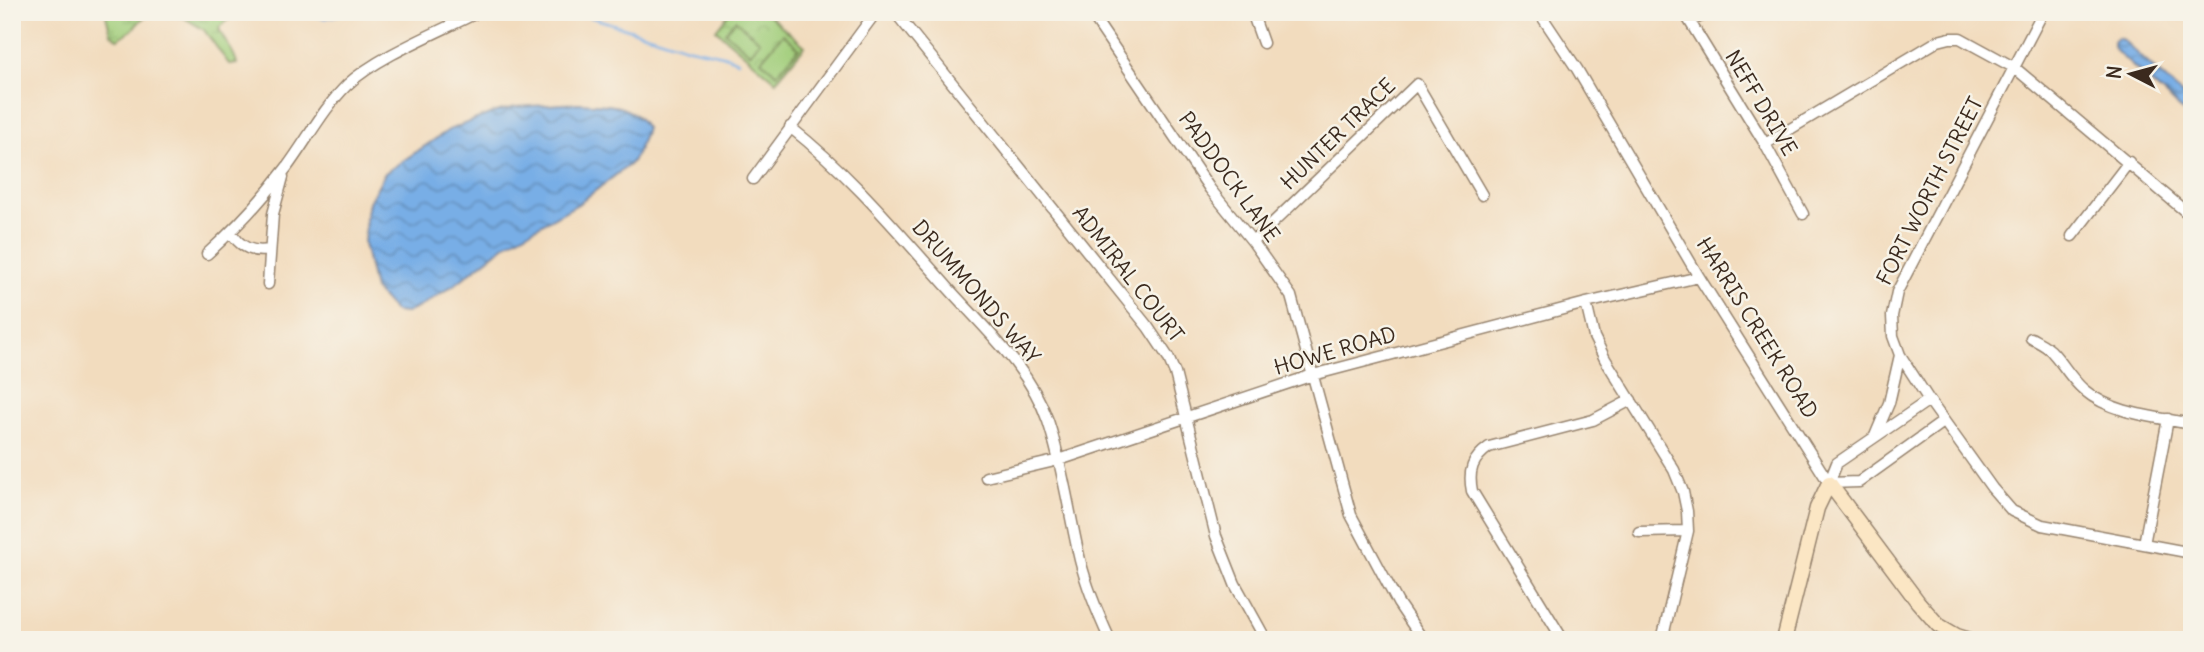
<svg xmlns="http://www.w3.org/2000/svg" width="2204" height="652" font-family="Delius,sans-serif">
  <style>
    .wetland { fill: url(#wetland-marsh); stroke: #6e7c4c; stroke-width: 2 }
    .park { fill: url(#park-crowns); stroke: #6e7c4c; stroke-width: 2 }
    .pitch { fill: #a2ce7b; stroke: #6e7c4c; stroke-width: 2 }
    .water { fill: url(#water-waves); stroke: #5a6c82; stroke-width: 2 }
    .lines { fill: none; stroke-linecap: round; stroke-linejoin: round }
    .stream { stroke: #78aee6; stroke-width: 2.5 }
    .street-casing { stroke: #96836e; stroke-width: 13 }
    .secondary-casing { stroke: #96836e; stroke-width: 17 }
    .street { stroke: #fff; stroke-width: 10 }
    .secondary { stroke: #fbe6c4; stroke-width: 14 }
    .labels { text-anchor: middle; stroke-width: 5; stroke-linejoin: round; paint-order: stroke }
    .street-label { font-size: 21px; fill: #3b2a1e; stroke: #f7f3e8 }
  </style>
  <defs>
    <pattern id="wetland-marsh" width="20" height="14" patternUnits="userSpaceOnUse" patternTransform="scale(1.75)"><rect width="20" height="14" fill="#a2ce7b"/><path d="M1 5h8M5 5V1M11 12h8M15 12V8" fill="none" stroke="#8cb16a"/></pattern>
    <pattern id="park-crowns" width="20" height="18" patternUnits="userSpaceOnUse" patternTransform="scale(1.75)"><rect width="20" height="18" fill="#a2ce7b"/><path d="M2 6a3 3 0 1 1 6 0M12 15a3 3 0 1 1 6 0" fill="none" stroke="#8cb16a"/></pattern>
    <pattern id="water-waves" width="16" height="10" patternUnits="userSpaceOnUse" patternTransform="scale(1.75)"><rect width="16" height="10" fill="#78aee6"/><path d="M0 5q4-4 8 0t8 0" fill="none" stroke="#648eba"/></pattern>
  </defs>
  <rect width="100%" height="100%" fill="#f7f3e8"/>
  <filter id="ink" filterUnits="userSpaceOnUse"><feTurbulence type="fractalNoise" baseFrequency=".0143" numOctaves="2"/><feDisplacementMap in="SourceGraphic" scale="14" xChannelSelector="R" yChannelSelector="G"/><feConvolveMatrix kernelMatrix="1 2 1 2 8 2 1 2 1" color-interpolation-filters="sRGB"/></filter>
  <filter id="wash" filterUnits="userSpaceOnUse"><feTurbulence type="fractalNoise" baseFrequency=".00686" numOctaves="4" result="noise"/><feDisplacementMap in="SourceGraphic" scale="28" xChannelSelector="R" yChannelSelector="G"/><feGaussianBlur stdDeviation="1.57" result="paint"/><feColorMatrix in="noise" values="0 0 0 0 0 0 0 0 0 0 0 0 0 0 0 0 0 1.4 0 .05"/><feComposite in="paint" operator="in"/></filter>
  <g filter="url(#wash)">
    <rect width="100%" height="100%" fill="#f2dcbe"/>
    <path class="wetland" d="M105 12H280C257 27 239 3 219 28 223 42 235 50 237 64H229L204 30 183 17 151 15 143 18 132 30 118 39 111 34Z"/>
    <path class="park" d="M730 12H765L805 46 776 81 716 30Z"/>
    <path class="pitch" d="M735 20 760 41 750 53 725 32Z
      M783 34 799 48 777 74 761 60Z"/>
    <path class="water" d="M2118 38 2123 40 2192 104V119L2119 54 2113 47V41Z
      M579 103C606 105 631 102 646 128L637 154 630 164 578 204 508 243 457 283 419 307 406 313 395 312 374 289 364 243 366 218 369 202 385 173 449 130 492 113 516 107Z"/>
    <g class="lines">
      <path class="stream" d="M296 12 325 18 349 12
        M574 12 690 48 723 55 738 61"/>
    </g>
  </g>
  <g filter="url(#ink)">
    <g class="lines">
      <g class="street-casing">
        <path id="street" d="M895 12 1148 327 1168 357 1175 373 1216 536 1235 584 1266 640
          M1090 12 1210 189 1253 242 1291 296 1351 515 1398 603 1423 640
          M1252 12 1263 43
          M1539 12 1577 69 1699 277 1829 483
          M1684 12 1765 144 1803 214
          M2043 12 1897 292 1892 316 1893 336 1900 355 1929 400 1992 488 2012 511 2042 525 2192 553
          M2189 12 2192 15
          M1690 21 1711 12
          M790 127C851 175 898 232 950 290 985 329 1030 369 1048 421 1063 466 1069 514 1080 560 1087 588 1098 614 1110 640
          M1765 144 1938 41 1950 38H1960L2015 68 2192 217
          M753 179 876 12
          M231 232C240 247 252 253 269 250
          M2072 236 2129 162
          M1253 242 1417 84 1482 195
          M207 254C237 227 263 199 287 167 307 140 323 109 347 85 378 56 439 32 478 12
          M268 284 273 214 283 177
          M2191 299 2192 297
          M1586 303 1594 337 1605 359 1674 470 1683 492 1687 511 1688 531 1662 640
          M2031 338C2038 342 2048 346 2053 353 2064 365 2071 379 2084 390 2112 414 2157 417 2192 424
          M1875 436 1889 403 1900 355
          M986 477 1059 460 1313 375 1586 303 1699 277
          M1829 483 1859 482 1944 421
          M1829 483 1837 463 1929 400
          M1639 532 1688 531
          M2144 544 2168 419
          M1563 640 1472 491C1468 471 1472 459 1489 447L1593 420 1631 400"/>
      </g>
      <g class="secondary-casing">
        <path id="secondary" d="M1784 640 1817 508 1829 483 1918 602 1938 625 1957 636 1970 640"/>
      </g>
      <use href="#street" class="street"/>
      <use href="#secondary" class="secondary"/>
    </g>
  </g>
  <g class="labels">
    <g class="street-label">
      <text transform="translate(1761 103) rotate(59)" y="7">NEFF DRIVE</text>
      <text transform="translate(1338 134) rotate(-44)" y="7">HUNTER TRACE</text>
      <text transform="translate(1229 177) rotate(54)" y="7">PADDOCK LANE</text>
      <text transform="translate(1930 191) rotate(-63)" y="7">FORT WORTH STREET</text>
      <text transform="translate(1128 274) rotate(52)" y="7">ADMIRAL COURT</text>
      <text transform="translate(976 292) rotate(49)" y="7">DRUMMONDS WAY</text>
      <text transform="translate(1757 328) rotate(58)" y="7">HARRIS CREEK ROAD</text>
      <text transform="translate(1335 351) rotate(-16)" y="7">HOWE ROAD</text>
    </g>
  </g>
  <rect width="2204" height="652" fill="none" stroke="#f7f3e8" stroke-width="42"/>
  <g transform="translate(2131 74) rotate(276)" stroke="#f7f3e8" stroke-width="5" paint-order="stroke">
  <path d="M0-5L12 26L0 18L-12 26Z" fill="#3b2a1e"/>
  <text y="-10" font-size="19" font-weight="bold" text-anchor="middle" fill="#3b2a1e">N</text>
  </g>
</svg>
